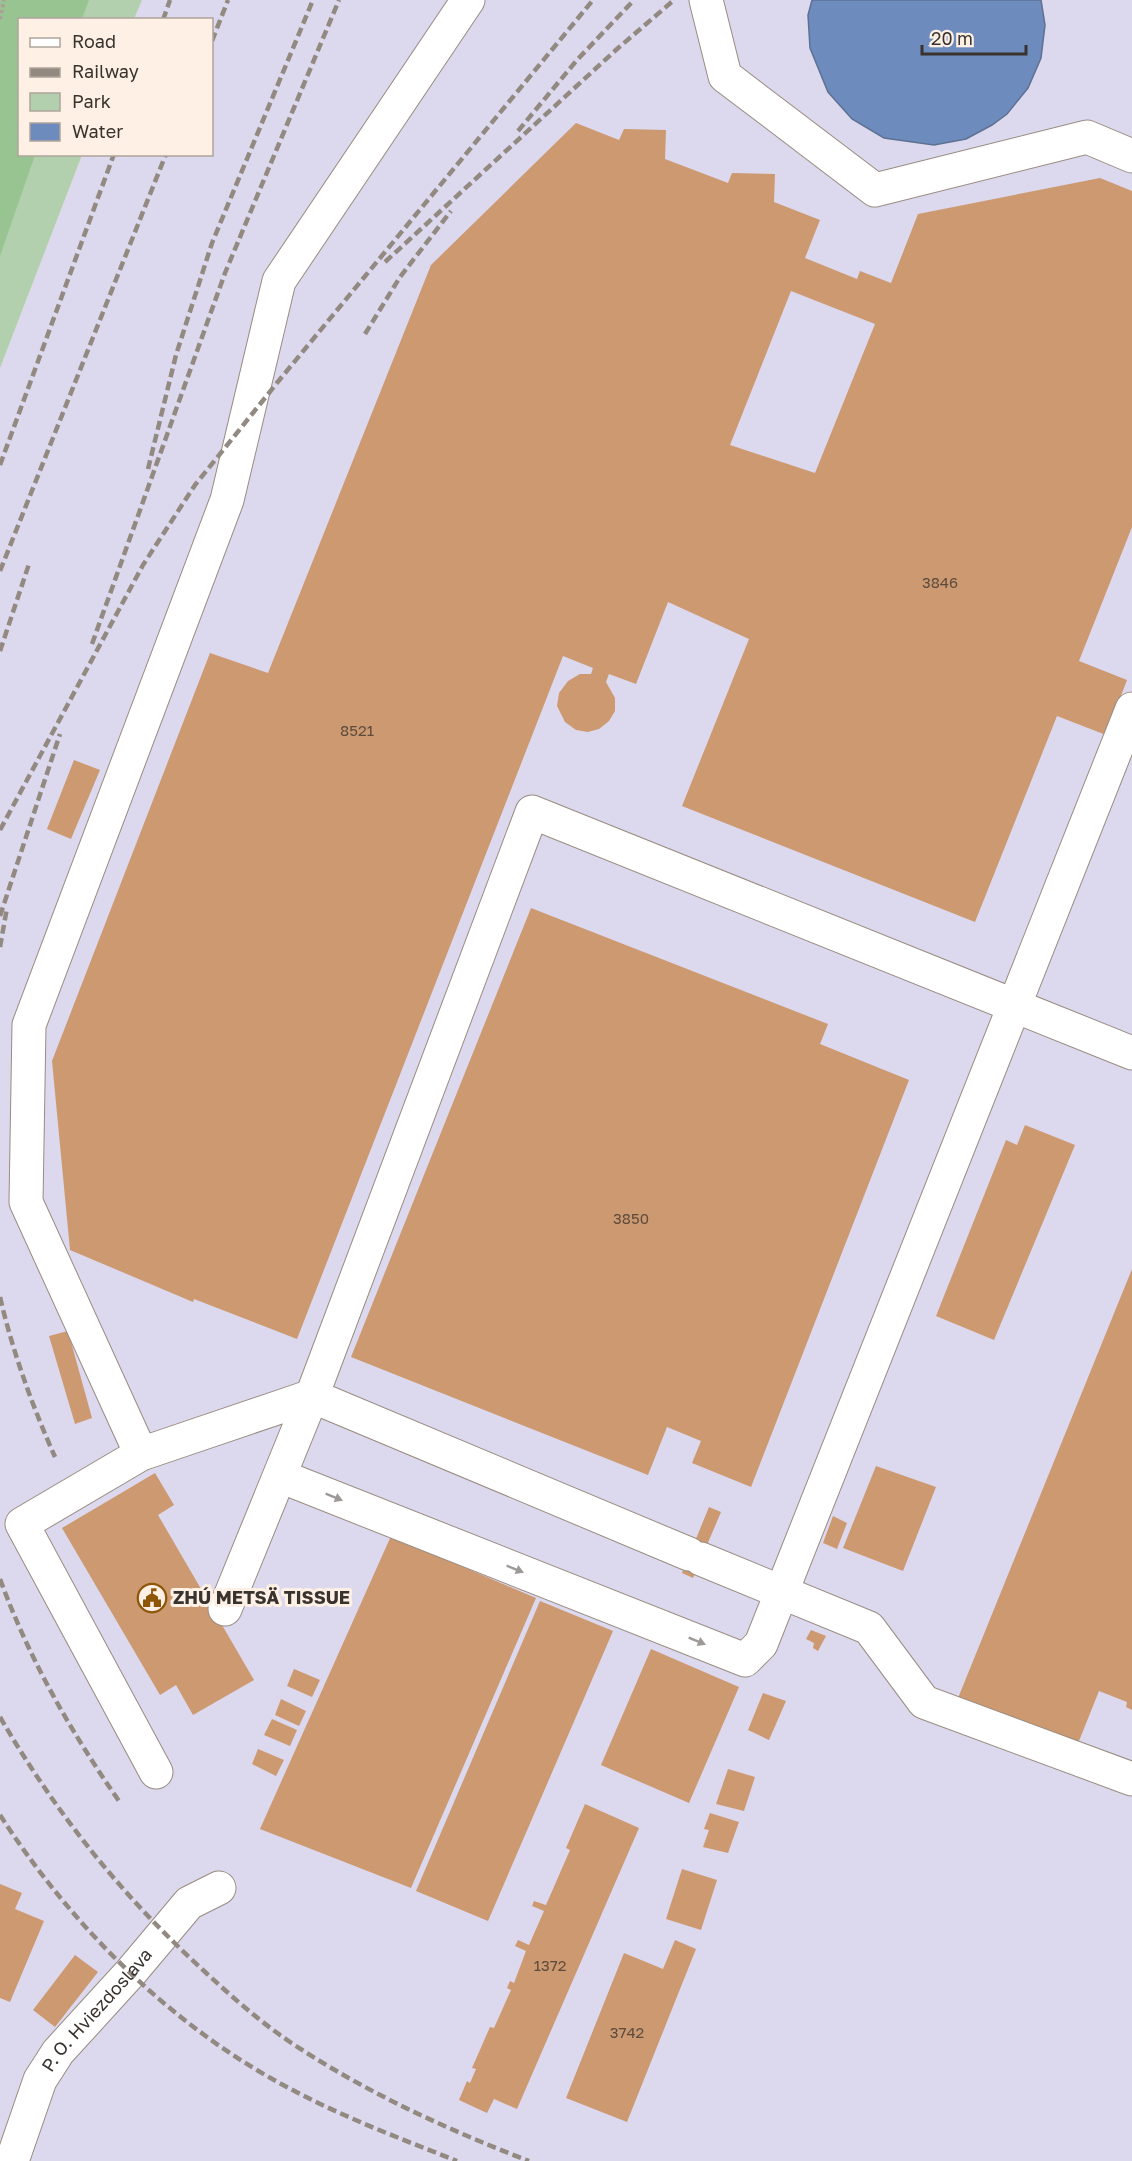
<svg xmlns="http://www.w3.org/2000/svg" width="1132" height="2161" font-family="'Golos Text',sans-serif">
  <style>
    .industrial { fill: #dcd8ee }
    .green { fill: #b2cfae }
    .forest { fill: #98c492 }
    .water { fill: #6e8bbd; stroke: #5e7192; stroke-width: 1.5 }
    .building { fill: #cd9970; fill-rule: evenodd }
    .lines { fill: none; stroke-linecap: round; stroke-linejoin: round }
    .minor-casing { stroke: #998c81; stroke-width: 35 }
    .path { stroke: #aa9f96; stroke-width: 4; stroke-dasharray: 3 3; stroke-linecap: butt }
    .minor { stroke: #fff; stroke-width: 33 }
    .rail { stroke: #928981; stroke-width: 4.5; stroke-dasharray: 9 4.5; stroke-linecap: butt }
    .oneway { fill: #9c9996 }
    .labels { text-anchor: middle; stroke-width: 6; stroke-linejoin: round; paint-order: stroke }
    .number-label { font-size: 15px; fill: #5d4c3e }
    .poi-label { font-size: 18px; font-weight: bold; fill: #38332e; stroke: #fef0e4; text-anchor: start }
    .street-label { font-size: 18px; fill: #38332e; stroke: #fef0e4 }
  </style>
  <rect width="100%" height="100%" fill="#f1e3d7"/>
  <path class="industrial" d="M142 0H1132V2161H0V368L82 155 212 154V20L134 19Z"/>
  <path class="green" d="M0 0H142L134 19 20 20V154L82 155 0 368Z"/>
  <path class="forest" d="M0 0H89L82 19 20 20V154L35 155 0 256Z"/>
  <path class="water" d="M812 0H1041L1045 25 1041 58 1028 88 1007 114 992 125 966 139 934 145 884 138 852 119 828 92 810 48 808 15Z"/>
  <path class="building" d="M576 123 619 140 624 129 666 130 665 159 728 183 732 173 775 174 774 202 820 220 805 258 857 279 860 271 891 283 918 214 1100 178 1132 191V527L1079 661 1127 680 1106 735 1057 716 975 922 682 806 749 639 668 602 636 684 609 674 606 682 615 698V711L609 721 599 729 588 732 576 730 565 722 557 706 559 693 568 681 580 674H591L593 668 563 656 297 1339 194 1299 193 1302 70 1250 52 1061 210 653 268 673 431 265ZM791 291 875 324 815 473 730 445Z
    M74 760 100 770 71 839 47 829Z
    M531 908 828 1024 820 1044 909 1080 751 1487 692 1463 701 1441 667 1427 648 1475 351 1357Z
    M1025 1125 1075 1145 994 1340 936 1316 1006 1140 1017 1145Z
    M1132 1269V1710L1126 1707 1127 1702 1099 1691 1075 1751 956 1703Z
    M68 1331 92 1418 75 1424 49 1336Z
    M876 1466 936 1487 903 1571 843 1548Z
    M155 1473 174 1505 158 1515 254 1680 193 1715 176 1685 160 1695 62 1528Z
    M709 1507 721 1512 693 1578 682 1573Z
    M833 1516 847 1523 837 1549 823 1543Z
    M391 1536 536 1598 411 1888 260 1829Z
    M540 1601 613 1631 488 1921 416 1891Z
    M811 1630 826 1636 818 1651 813 1648 814 1643 806 1639Z
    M651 1649 739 1687 689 1803 601 1765Z
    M294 1669 320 1680 312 1697 287 1686Z
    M763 1693 786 1701 769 1740 748 1730Z
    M281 1699 306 1711 299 1726 275 1715Z
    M272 1719 297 1730 290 1746 264 1735Z
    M258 1749 284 1760 276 1776 252 1764Z
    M728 1769 755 1777 744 1811 716 1804Z
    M585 1804 639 1828 517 2109 494 2099 487 2113 459 2100 467 2081 470 2083 476 2069 472 2068 490 2027 494 2028 511 1990 507 1988 510 1981 514 1983 526 1951 515 1946 518 1940 529 1945 544 1911 532 1906 534 1901 546 1905 570 1850 566 1848Z
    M710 1813 739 1822 728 1853 703 1847 709 1830 704 1829Z
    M682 1869 717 1880 701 1930 666 1919Z
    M0 1884 22 1893 15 1909 44 1921 10 2002 0 1998Z
    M675 1940 696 1949 627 2122 566 2098 624 1953 663 1969Z
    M75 1955 98 1972 55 2027 33 2010Z"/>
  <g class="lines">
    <g class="minor-casing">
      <g id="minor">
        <path d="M706 0 725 76 875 190 1087 137 1132 156"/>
        <path d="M141 1454 26 1202 29 1025 227 500 279 281 468 0"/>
        <path d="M280 1476 745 1660 761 1644 1132 709"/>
        <path d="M689 1554 312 1396 532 812 1132 1053"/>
        <path d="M701 1559 869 1628 924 1702 1132 1779"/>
        <path d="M156 1772 22 1524 141 1454 312 1396 225 1609"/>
        <path id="s1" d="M12 2161 40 2080 58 2052 131 1972 189 1903 219 1888"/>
      </g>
    </g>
    <path class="path" d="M0 19 4 0"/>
    <use href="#minor" class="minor"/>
    <path class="rail" d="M163 20 170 0
      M212 41 228 0
      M518 131 577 60 634 0
      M385 262 617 49 674 0
      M365 334 400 277 451 211
      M0 465 114 154
      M148 469 176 355 212 243 313 0
      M0 571 166 154
      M92 644 225 273 339 0
      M0 651 29 564
      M0 830 143 565 195 485 281 378 593 0
      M0 916 60 734
      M0 947 7 908
      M0 1297C13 1353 32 1405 55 1457
      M0 1579C30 1661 71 1732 121 1804
      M0 1717C55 1812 122 1896 203 1970 231 1996 259 2021 290 2042 365 2092 446 2129 529 2161
      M0 1815C71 1925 169 2024 285 2086 340 2116 399 2138 457 2161"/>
  </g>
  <defs><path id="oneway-solid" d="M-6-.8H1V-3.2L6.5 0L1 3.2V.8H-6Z" transform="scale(1.5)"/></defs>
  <g class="oneway">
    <use href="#oneway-solid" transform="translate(334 1497) rotate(22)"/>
    <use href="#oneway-solid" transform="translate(515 1569) rotate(22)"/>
    <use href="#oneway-solid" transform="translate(697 1641) rotate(22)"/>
  </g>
  <defs>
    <g id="civic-ring" transform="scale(1.5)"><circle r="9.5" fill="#fef0e4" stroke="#8d5609" stroke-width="1.5"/><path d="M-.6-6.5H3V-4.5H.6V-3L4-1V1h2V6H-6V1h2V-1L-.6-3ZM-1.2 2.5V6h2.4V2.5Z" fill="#8d5609"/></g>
  </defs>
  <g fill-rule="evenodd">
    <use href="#civic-ring" x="152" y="1598"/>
  </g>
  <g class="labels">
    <g class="number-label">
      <text x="940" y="588">3846</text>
      <text x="357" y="736">8521</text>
      <text x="631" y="1224">3850</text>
      <text x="550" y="1971">1372</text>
      <text x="627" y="2038">3742</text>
    </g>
    <g class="poi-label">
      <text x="173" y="1604">ZHÚ METSÄ TISSUE</text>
    </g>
    <g class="street-label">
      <text dy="6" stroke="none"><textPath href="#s1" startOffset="176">P. O. Hviezdoslava</textPath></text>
    </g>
  </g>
  <rect x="18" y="18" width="195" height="138" fill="#fef0e4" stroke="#afa49b" stroke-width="1.5"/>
  <rect x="30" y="38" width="30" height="9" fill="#ffffff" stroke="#afa49b" stroke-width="1.5"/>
  <text x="72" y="48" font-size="18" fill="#38332e">Road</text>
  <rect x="30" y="68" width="30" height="9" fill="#928981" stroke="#afa49b" stroke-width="1.5"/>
  <text x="72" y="78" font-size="18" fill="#38332e">Railway</text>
  <rect x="30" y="93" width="30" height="18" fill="#b2cfae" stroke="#afa49b" stroke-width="1.5"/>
  <text x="72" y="108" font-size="18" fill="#38332e">Park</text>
  <rect x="30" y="123" width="30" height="18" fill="#6e8bbd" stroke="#afa49b" stroke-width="1.5"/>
  <text x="72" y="138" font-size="18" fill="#38332e">Water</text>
  <path d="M922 45v9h104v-9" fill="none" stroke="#38332e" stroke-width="3"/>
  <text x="931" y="45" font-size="18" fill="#38332e" stroke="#fef0e4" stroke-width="4.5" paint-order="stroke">20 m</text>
</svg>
